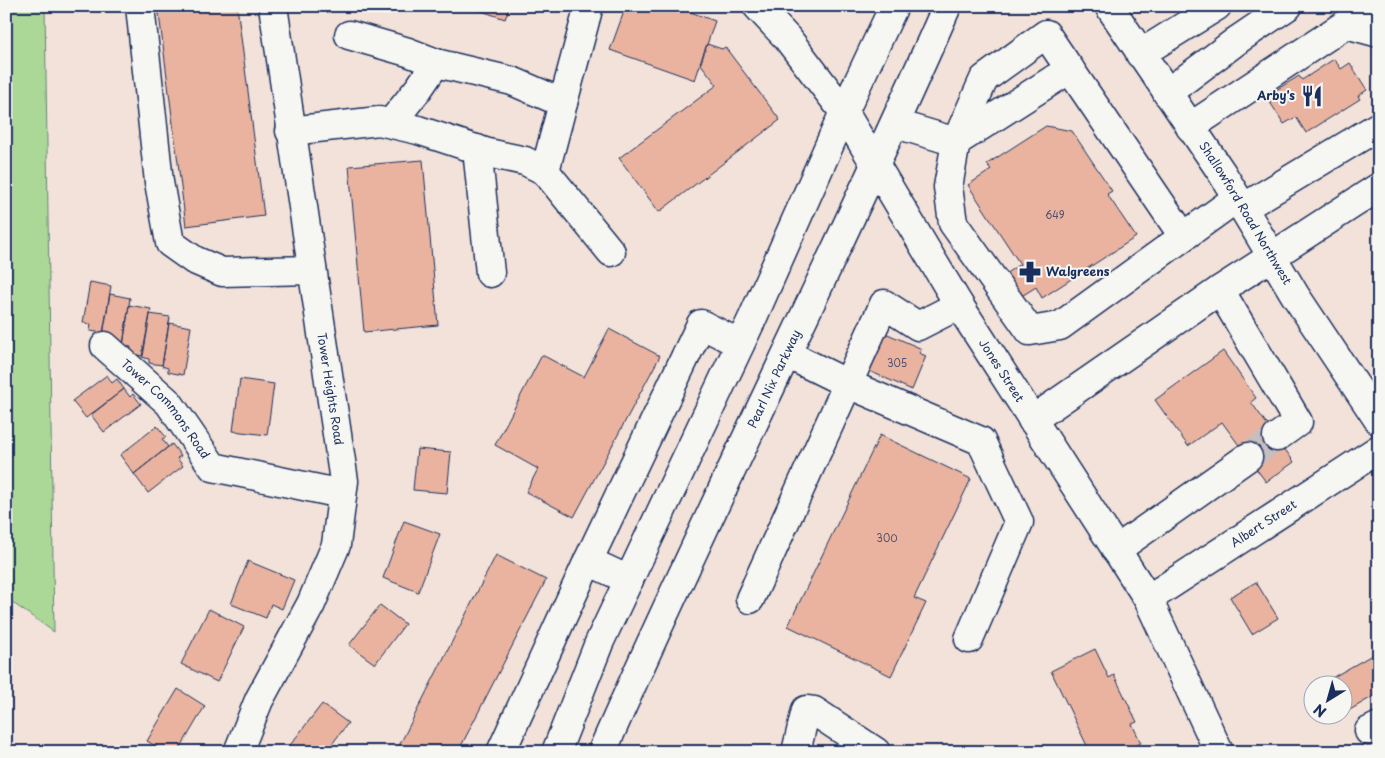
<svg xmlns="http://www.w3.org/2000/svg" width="1385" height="758" font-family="'Playpen Sans',sans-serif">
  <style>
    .green { fill: #acd897; stroke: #64847a }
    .building { fill: #eab39f; stroke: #1b2f5e }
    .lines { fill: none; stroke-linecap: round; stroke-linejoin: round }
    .minor-tunnel { stroke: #c7bec0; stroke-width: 28; stroke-dasharray: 28 14; stroke-linecap: butt }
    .minor-casing { stroke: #1b2f5e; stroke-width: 31 }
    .major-casing { stroke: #1b2f5e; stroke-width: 31 }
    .minor { stroke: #f6f6f2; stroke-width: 28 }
    .major { stroke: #f6f6f2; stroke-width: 28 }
    .labels { text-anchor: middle; stroke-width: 4; stroke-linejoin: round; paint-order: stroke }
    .number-label { font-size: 10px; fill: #4f506e }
    .poi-label { font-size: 12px; font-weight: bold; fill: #1b2f5e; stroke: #f6f6f2; text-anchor: end }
    .street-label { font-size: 12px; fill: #1b2f5e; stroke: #f6f6f2 }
  </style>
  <rect width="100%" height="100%" fill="#f2e2d9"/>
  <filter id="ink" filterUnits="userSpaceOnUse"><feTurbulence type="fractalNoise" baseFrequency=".02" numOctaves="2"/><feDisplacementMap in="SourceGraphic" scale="10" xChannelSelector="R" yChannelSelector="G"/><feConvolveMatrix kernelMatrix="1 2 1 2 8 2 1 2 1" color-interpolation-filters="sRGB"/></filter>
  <g filter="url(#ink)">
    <path class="green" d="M6 6H45L54 632 6 598Z"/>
    <path class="building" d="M158 6H237L264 216 186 226Z
      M467 6H510L505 19Z
      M626 6H674L715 21 695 80 610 50Z
      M707 44 722 49 725 47 780 120 659 212 619 158 717 85 700 63Z
      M1334 59 1341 69 1350 63 1367 90 1358 96 1360 99 1306 133 1296 117 1284 124 1266 96 1299 76 1302 80Z
      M1046 126 1072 131 1112 191 1107 194 1136 237 1042 298 1036 287 1020 297 1005 274 1020 264 968 185 991 170 987 164Z
      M423 160 438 325 364 332 349 166Z
      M90 282 111 286 103 333 90 331 91 324 83 323Z
      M110 294 130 298 123 345 103 335Z
      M129 305 151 309 143 356 130 354 131 347 123 346Z
      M150 314 170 317 162 365 149 363V359L142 357Z
      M169 323 191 327 183 375 168 372V368L162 366Z
      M609 329 660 356 574 517 526 492 538 469 495 445 542 355 584 377Z
      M883 332 922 349 919 353 926 356 912 390 867 370Z
      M1223 351 1256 398 1251 402 1294 462 1266 482 1222 422 1188 446 1155 400Z
      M107 375 112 383 117 379 124 389 86 418 72 401Z
      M240 379 274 384 267 435 233 431Z
      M124 389 130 397 133 394 141 404 104 432 91 415Z
      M157 426 166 437 162 439 168 447 134 474 120 455Z
      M880 435 971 479 914 598 926 603 891 676 788 626Z
      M172 444 181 456 177 458 183 466 148 493 134 474Z
      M417 449 451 452 447 493 413 490Z
      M404 521 440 534 418 592 383 578Z
      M496 555 546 580 458 752H396Z
      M248 561 294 580 282 609 271 604 266 618 231 604Z
      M1256 582 1278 618 1252 634 1230 597Z
      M380 605 405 624 375 664 349 645Z
      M209 609 244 627 217 682 181 664Z
      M1095 649 1109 678 1114 675 1137 722 1132 724 1141 743 1122 752H1090L1051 671Z
      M1379 651V693L1348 711 1342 702V686H1333L1330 679Z
      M178 689 205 706 178 752H165L147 741Z
      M322 704 348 723 326 752H291L287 749Z"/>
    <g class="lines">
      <path class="minor-tunnel" d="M1248 457 1277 437"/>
      <g class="minor-casing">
        <g id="minor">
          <path d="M140 6 159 182 170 243 194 260 222 272 312 270"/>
          <path id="s1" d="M757 6 788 39 844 112 959 305 1148 599 1219 752"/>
          <path id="s2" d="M1109 6 1222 173 1295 295 1379 421"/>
          <path d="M1346 24 1370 6"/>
          <path d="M349 35 408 52 436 63"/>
          <path d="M1140 54 1217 6"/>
          <path d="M1167 93 1239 39 1288 6"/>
          <path d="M563 103 589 6"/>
          <path d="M391 123 419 88 436 63 512 81 563 103 545 171"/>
          <path d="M896 124 956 142 1070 69"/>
          <path d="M1190 127 1346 24 1379 33"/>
          <path d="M290 131 379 121 418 130 488 153 525 161 545 171 611 252"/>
          <path d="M477 149 490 273"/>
          <path d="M1243 208 1379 126"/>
          <path d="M1183 236 1046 34 984 79 956 142 948 187 953 223 1030 331 1060 326 1237 198"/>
          <path d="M1220 290 1298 422 1277 437"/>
          <path id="s3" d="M105 346 169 403 213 467 342 494"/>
          <path d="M787 354 848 384 981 441 1019 522 969 639"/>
          <path d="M1032 420 1220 290 1379 187"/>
          <path d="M1116 550 1248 457"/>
          <path d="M588 561 701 324 740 344"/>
          <path d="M750 599 884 304 918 326 959 305"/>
          <path id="s4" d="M1148 599 1379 449"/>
          <path d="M1369 731 1379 726"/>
          <path d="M238 752 259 700 311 604 336 545 344 481 273 6"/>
          <path d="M501 752 588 561 629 580"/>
          <path d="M796 752 806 710 814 711 876 752"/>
        </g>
      </g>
      <g class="major-casing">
        <g id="major">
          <path d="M556 752 599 643 753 317 844 112 894 6"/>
          <path id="s5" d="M602 752C712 501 837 257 947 6"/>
        </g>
      </g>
      <use href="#minor" class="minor"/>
      <use href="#major" class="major"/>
    </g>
  </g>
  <defs>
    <g id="restaurant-bare" transform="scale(1.725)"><path d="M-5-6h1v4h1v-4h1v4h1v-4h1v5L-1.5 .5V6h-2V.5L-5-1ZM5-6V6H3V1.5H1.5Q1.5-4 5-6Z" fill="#1b2f5e" stroke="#f6f6f2" stroke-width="2.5" paint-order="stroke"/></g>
    <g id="pharmacy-bare" transform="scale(1.725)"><path d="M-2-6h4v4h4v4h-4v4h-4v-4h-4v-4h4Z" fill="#1b2f5e" stroke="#f6f6f2" stroke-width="2.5" paint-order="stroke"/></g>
  </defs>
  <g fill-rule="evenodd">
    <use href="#restaurant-bare" x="1312" y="96"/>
    <use href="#pharmacy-bare" x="1030" y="272"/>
  </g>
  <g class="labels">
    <g class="number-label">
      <text x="1055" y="219">649</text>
      <text x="897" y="367">305</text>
      <text x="887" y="542">300</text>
    </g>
    <g class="poi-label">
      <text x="1295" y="100">Arby's</text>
      <text x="1046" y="276" text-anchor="start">Walgreens</text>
    </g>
    <g class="street-label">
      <text dy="4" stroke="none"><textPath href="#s2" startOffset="248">Shallowford Road Northwest</textPath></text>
      <text dy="4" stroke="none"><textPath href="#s1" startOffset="440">Jones Street</textPath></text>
      <text dy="4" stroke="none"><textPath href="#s5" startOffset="411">Pearl Nix Parkway</textPath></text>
      <text transform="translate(330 389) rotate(81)" y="4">Tower Heights Road</text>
      <text dy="4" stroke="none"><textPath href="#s3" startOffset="88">Tower Commons Road</textPath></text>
      <text dy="4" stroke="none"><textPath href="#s4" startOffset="138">Albert Street</textPath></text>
    </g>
  </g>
  <rect width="1385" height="758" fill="none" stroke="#f6f6f2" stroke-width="25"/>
  <rect x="12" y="12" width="1360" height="733" fill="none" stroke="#1b2f5e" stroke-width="2" filter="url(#ink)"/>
  <g transform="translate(1328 700) rotate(217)"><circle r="24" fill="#f6f6f2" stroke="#9ea6b7"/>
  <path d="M0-4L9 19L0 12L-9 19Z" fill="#1b2f5e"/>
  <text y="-8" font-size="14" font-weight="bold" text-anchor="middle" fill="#1b2f5e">N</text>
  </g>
</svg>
